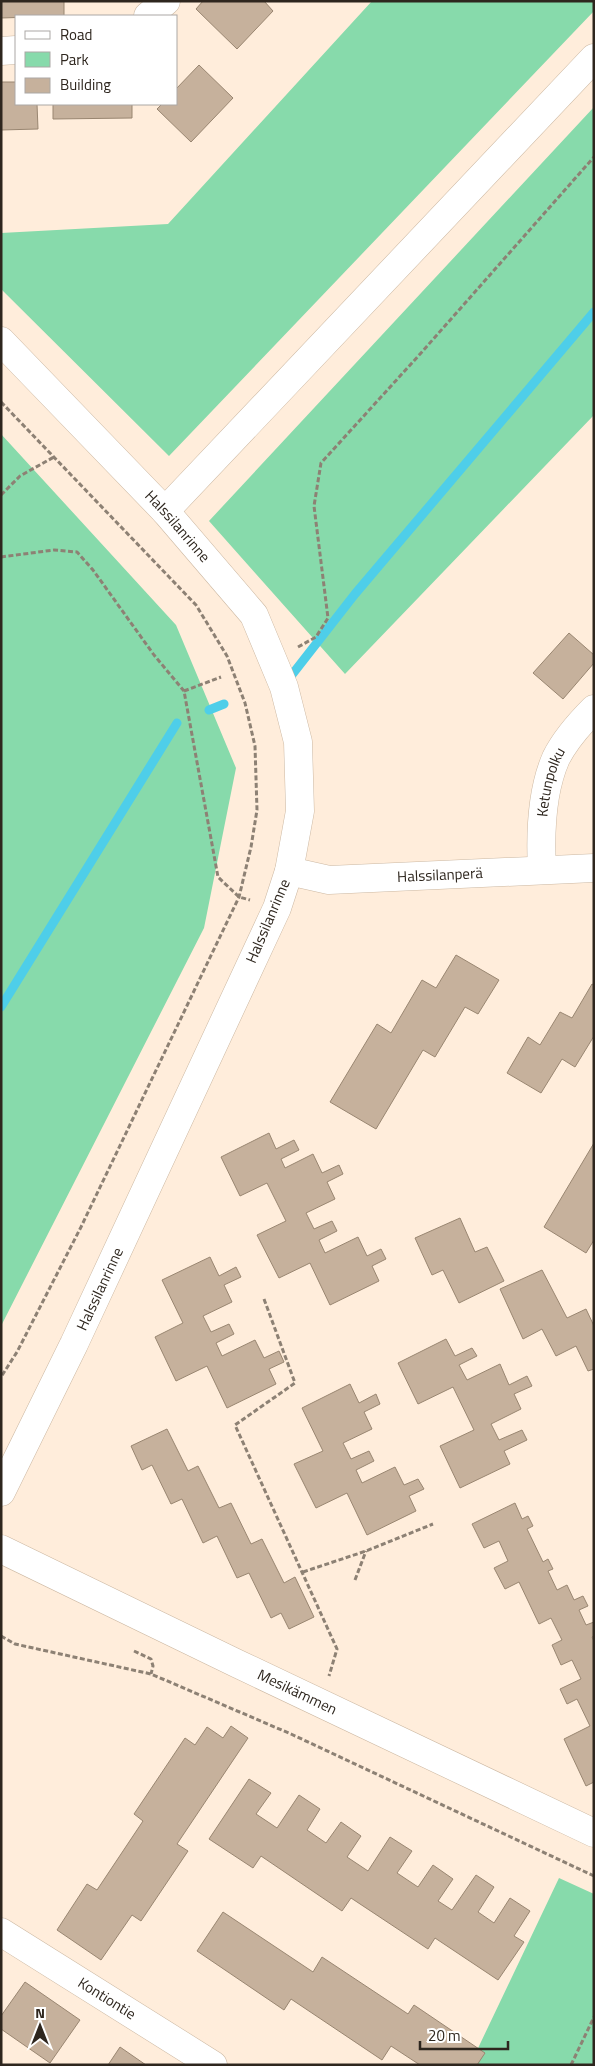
<svg xmlns="http://www.w3.org/2000/svg" width="595" height="2066" font-family="'Titillium Web',sans-serif">
  <style>
    .green { fill: #87daab }
    .lines { fill: none; stroke-linecap: round; stroke-linejoin: round }
    .stream { stroke: #4ecee9; stroke-width: 9 }
    .building { fill: #c6b19c; stroke: #998671 }
    .minor-casing { stroke: #ccb8a2; stroke-width: 29 }
    .tertiary-casing { stroke: #ccb8a2; stroke-width: 29 }
    .path { stroke: #8d8174; stroke-width: 3; stroke-dasharray: 5 2.5; stroke-linecap: butt }
    .minor { stroke: #fff; stroke-width: 28 }
    .tertiary { stroke: #fff; stroke-width: 28 }
    .labels { text-anchor: middle; stroke-width: 4.5; stroke-linejoin: round; paint-order: stroke }
    .street-label { font-size: 15px; fill: #2e261e; stroke: #fff }
  </style>
  <rect width="100%" height="100%" fill="#ffeddb"/>
  <path class="green" d="M372 1H594V11L169 456 1 289V233L168 224Z
    M594 107V415L345 674 209 521Z
    M1 434 176 625 236 768 204 928 1 1326Z
    M559 1878 594 1894V2065H470Z"/>
  <g class="lines">
    <path class="stream" d="M291 676 355 594 594 312
      M209 710 224 704
      M1 1007 177 723"/>
  </g>
  <path class="building" d="M1 1H64V16L1 18Z
    M203 1H264L273 11 237 49 196 9Z
    M199 65 233 98 191 142 157 109 162 104H176V89Z
    M1 82H16V104H37L38 129 1 130Z
    M53 104H132V118L53 119Z
    M569 633 594 655V663L563 699 533 673Z
    M456 955 499 980 478 1014 465 1007 435 1057 423 1050 376 1129 330 1102 377 1024 391 1033 422 980 436 988Z
    M592 984 594 985V1036L575 1067 562 1059 541 1093 507 1073 528 1037 540 1045 560 1012 572 1018Z
    M269 1133 276 1149 294 1140 299 1150 281 1159 285 1168 313 1154 322 1173 339 1165 343 1174 327 1182 335 1199 306 1213 314 1229 332 1221 337 1231 319 1240 325 1253 358 1237 367 1256 381 1249 386 1259 372 1266 379 1281 330 1305 310 1263 279 1278 257 1235 286 1221 267 1183 240 1196 221 1157Z
    M594 1143V1240L586 1253 544 1227Z
    M460 1218 475 1252 487 1247 504 1281 459 1303 443 1270 432 1275 415 1238Z
    M210 1257 219 1276 236 1267 241 1277 224 1285 232 1302 203 1316 211 1332 229 1324 234 1334 216 1343 222 1356 255 1340 264 1358 279 1351 284 1362 269 1369 276 1384 227 1408 207 1366 176 1381 155 1337 183 1323 162 1280Z
    M542 1270 567 1318 586 1309 594 1326V1369L588 1371 576 1346 556 1356 542 1329 523 1339 500 1289Z
    M446 1339 455 1356 472 1348 477 1356 459 1365 467 1380 500 1364 509 1385 527 1376 532 1386 514 1394 521 1409 491 1424 499 1440 522 1430 527 1440 504 1451 510 1464 460 1488 440 1446 474 1430 453 1387 418 1404 398 1363Z
    M350 1384 359 1403 376 1394 380 1404 364 1412 372 1429 343 1443 351 1459 369 1451 374 1461 356 1470 362 1483 395 1467 404 1485 418 1479 424 1489 409 1496 416 1511 367 1535 347 1493 316 1508 294 1464 323 1451 302 1408Z
    M167 1429 188 1471 198 1466 219 1508 231 1503 251 1544 262 1539 284 1583 295 1577 314 1617 289 1629 281 1613 271 1618 249 1573 237 1578 217 1536 203 1543 182 1499 171 1504 152 1465 142 1470 131 1446Z
    M515 1503 522 1519 528 1516 533 1526 527 1529 543 1562 548 1559 553 1569 548 1571 557 1590 567 1585 574 1600 583 1596 588 1606 579 1610 586 1625 594 1622V1636L592 1637 594 1641V1782L586 1786 564 1739 590 1726 577 1699 567 1704 560 1689 581 1679 572 1660 561 1665 552 1645 562 1640 551 1618 539 1624 519 1582 505 1589 494 1568 508 1561 499 1541 484 1548 472 1524Z
    M231 1726 248 1738 177 1844 188 1851 141 1921 132 1915 101 1960 57 1930 87 1884 97 1890 143 1821 134 1814 185 1738 195 1745 207 1727 223 1738Z
    M249 1779 271 1793 256 1814 277 1828 299 1795 320 1809 307 1830 326 1843 341 1822 361 1836 347 1857 368 1871 390 1837 412 1851 397 1873 418 1887 433 1865 453 1879 438 1901 452 1910 476 1875 494 1887 478 1912 494 1923 510 1898 530 1911 514 1936 524 1942 498 1980 435 1938 428 1949 351 1898 342 1911 261 1856 253 1868 209 1839Z
    M223 1912 313 1972 322 1957 408 2014 414 2005 485 2053 477 2065H420L391 2046 382 2060 291 1999 284 2010 197 1951Z
    M25 1982 80 2020 50 2063 1 2029V2016Z
    M120 2047 146 2065H108Z"/>
  <g class="lines">
    <g class="minor-casing">
      <g id="minor">
        <path d="M148 16 166 1"/>
        <path d="M1 51 16 50"/>
        <path d="M165 511 594 58"/>
        <path id="s1" d="M542 870C540 833 541 792 556 758 565 740 580 723 594 709"/>
        <path id="s2" d="M289 871 329 880 594 868"/>
        <path id="s3" d="M1 1932 213 2065"/>
      </g>
    </g>
    <g class="tertiary-casing">
      <g id="tertiary">
        <path id="s4" d="M1 341 165 511 254 615 284 687 298 742 300 811 289 871 277 908 74 1344 1 1492"/>
        <path id="s5" d="M1 1549 238 1664 594 1833"/>
      </g>
    </g>
    <path class="path" d="M1 402 196 605 227 656 245 703 255 746 257 810 251 847 239 897 81 1227 17 1352 1 1377
      M1 495 20 476 54 457
      M1 557 54 550 77 552 93 570 154 655 184 691 218 877 239 897 250 900
      M298 647 316 637 328 618 314 506 321 463 421 353 594 157
      M184 691 221 677
      M264 1299 295 1383 235 1425 337 1649 329 1676
      M303 1572 366 1551 433 1524
      M355 1580 366 1551
      M1 1636 15 1644 151 1674 291 1734 594 1876
      M134 1651 151 1659 153 1666 151 1674
      M571 2065 594 2017"/>
    <use href="#minor" class="minor"/>
    <use href="#tertiary" class="tertiary"/>
  </g>
  <g class="labels">
    <g class="street-label">
      <text dy="5" stroke="none"><textPath href="#s4" startOffset="256">Halssilanrinne</textPath></text>
      <text dy="5" stroke="none"><textPath href="#s1" startOffset="89">Ketunpolku</textPath></text>
      <text dy="5" stroke="none"><textPath href="#s2" startOffset="152">Halssilanperä</textPath></text>
      <text transform="translate(268 921) rotate(-67)" y="5">Halssilanrinne</text>
      <text transform="translate(100 1289) rotate(-65)" y="5">Halssilanrinne</text>
      <text dy="5" stroke="none"><textPath href="#s5" startOffset="329">Mesikämmen</textPath></text>
      <text dy="5" stroke="none"><textPath href="#s3" startOffset="125">Kontiontie</textPath></text>
    </g>
  </g>
  <rect width="595" height="2066" fill="none" stroke="#2e261e" stroke-width="5"/>
  <rect x="15" y="15" width="162" height="90" fill="#ffffff" stroke="#aba8a5"/>
  <rect x="25" y="31" width="25" height="8" fill="#ffffff" stroke="#aba8a5"/>
  <text x="60" y="40" font-size="15" fill="#2e261e">Road</text>
  <rect x="25" y="52" width="25" height="15" fill="#87daab" stroke="#aba8a5"/>
  <text x="60" y="65" font-size="15" fill="#2e261e">Park</text>
  <rect x="25" y="78" width="25" height="15" fill="#c6b19c" stroke="#aba8a5"/>
  <text x="60" y="90" font-size="15" fill="#2e261e">Building</text>
  <g transform="translate(40 2026)" stroke="#ffffff" stroke-width="4" paint-order="stroke">
  <path d="M0-4L9 19L0 12L-9 19Z" fill="#2e261e"/>
  <text y="-8" font-size="14" font-weight="bold" text-anchor="middle" fill="#2e261e">N</text>
  </g>
  <path d="M420 2041v8h88v-8" fill="none" stroke="#2e261e" stroke-width="2.5"/>
  <text x="428" y="2041" font-size="15" fill="#2e261e" stroke="#ffffff" stroke-width="4" paint-order="stroke">20 m</text>
</svg>
